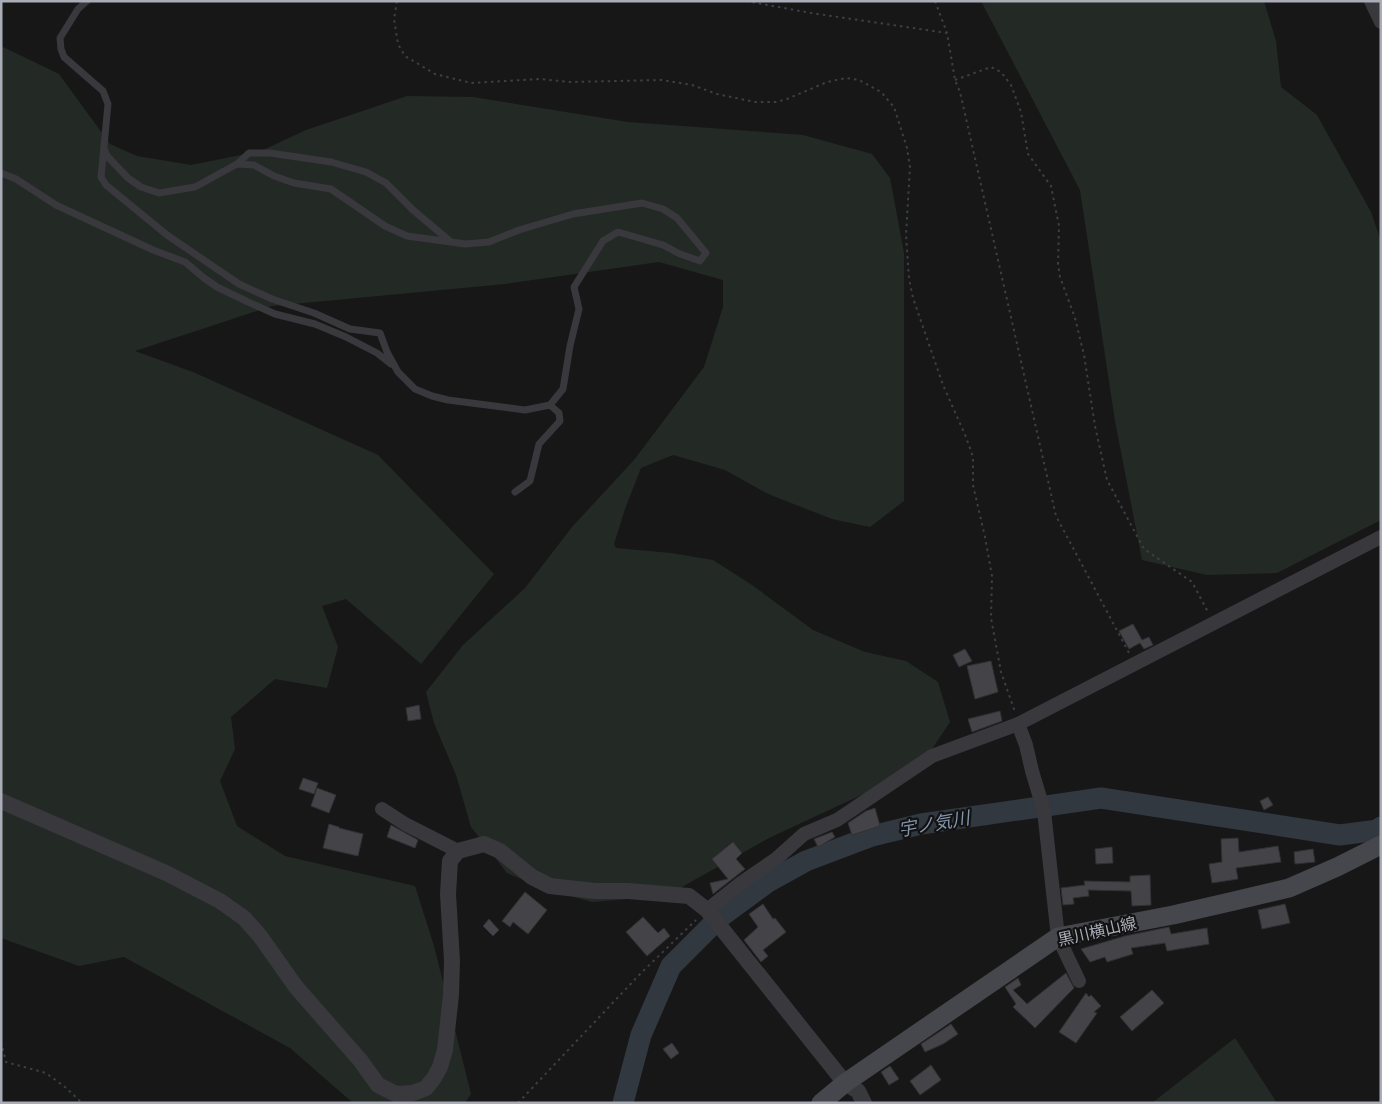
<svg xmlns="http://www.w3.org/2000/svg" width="1382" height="1104" font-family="Rubik,'Noto Sans JP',sans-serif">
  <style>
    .green { fill: #232a25 }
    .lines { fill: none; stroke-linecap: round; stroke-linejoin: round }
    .river { stroke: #313840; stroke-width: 21 }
    .building { fill: #444448; stroke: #313134 }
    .path { stroke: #3e3f44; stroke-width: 2; stroke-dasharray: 2.5 4; stroke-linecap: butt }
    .service { stroke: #38383d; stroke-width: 7 }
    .minor { stroke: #38383d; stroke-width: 14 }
    .tertiary { stroke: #38383d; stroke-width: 16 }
    .secondary { stroke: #46474d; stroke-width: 19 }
    .labels { text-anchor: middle; stroke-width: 4.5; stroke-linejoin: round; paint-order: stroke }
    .street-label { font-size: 16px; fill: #aaadb7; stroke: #121213 }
    .water-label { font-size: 18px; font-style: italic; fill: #8596ad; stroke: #121213 }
  </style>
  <rect width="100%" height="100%" fill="#171718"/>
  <path class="green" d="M981 1H1264L1276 41 1281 87 1317 115 1371 212 1381 241V520L1277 573 1207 575 1142 560 1115 421 1080 190Z
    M1 46 59 74 110 144 137 156 191 165 261 151 306 130 407 96 473 97 628 122 803 135 872 154 890 178 904 253V501L870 527 832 519 768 494 725 470 673 455 641 468 625 509 614 544 616 548 671 553 713 560 752 585 813 630 865 652 906 661 938 682 950 722 926 758 872 790 769 838 666 896 592 902 543 888 507 873 471 827 456 775 434 723 426 692 463 645 525 588 572 527 634 460 704 367 723 307V280L659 262 505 284 272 306 135 351 193 372 378 455 494 574 421 664 346 599 322 606 338 647 327 688 275 679 231 717 235 749 220 781 237 826 285 856 415 886 434 946 471 1094 465 1103H353L290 1048 124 957 79 966 1 938Z
    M1235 1038 1277 1103H1152Z"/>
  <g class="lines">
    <path class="river" d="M623 1103 641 1035 671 966 719 918 768 882 806 861 872 836 921 824 1101 798 1340 835 1378 830 1381 827"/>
  </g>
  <path class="building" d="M1133 624 1142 640 1149 637 1153 645 1144 649 1140 643 1129 649 1119 631Z
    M965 649 972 661 959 667 953 655Z
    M991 661 998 692 975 699 967 666Z
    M419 705 421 719 408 721 406 708Z
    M1000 711 1002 721 972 732 968 719Z
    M303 778 318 783 314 794 299 789Z
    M317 788 336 795 329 813 311 806Z
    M1268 797 1273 805 1264 810 1260 801Z
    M875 808 880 826 852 835 848 823 866 811Z
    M329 824 339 827V828L363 834 358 856 323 848Z
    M391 825 418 840 415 848 387 837Z
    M832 832 835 837 818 847 814 839Z
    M1238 838 1239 852 1278 846 1281 862 1236 868 1238 879 1212 883 1209 864 1222 862 1221 839Z
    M733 842 742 853 736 859 745 869 713 894 710 883 728 879 712 859Z
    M1112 847 1113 863 1096 864 1095 849Z
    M1313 849 1315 862 1295 864 1294 852Z
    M1150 875 1151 905 1132 906 1131 891 1088 890 1089 896 1073 898 1074 904 1063 905 1061 888 1085 885 1084 881 1130 882V876Z
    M525 892 547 910 528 934 513 922 510 927 502 921Z
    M763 904 773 919 775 918 786 932 763 950 768 956 761 962 744 940 758 927 749 914Z
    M1285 904 1290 923 1262 929 1258 910Z
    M643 917 658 933 664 928 670 936 647 956 626 932Z
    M489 919 499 930 493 936 483 926Z
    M1169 927 1171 934 1207 928 1209 944 1167 951 1165 943 1131 948 1133 954 1107 962 1105 957 1090 962 1081 949 1125 936Z
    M1066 973 1074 988 1035 1028 1013 1007 1016 1004 1005 987 1018 978 1021 985 1013 990 1027 1004Z
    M1152 990 1164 1003 1132 1031 1120 1017Z
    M1086 993 1089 997 1091 995 1101 1006 1094 1012 1097 1013 1076 1043 1059 1032Z
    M951 1024 958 1034 943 1044 925 1052 921 1044Z
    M672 1043 679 1053 671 1059 663 1049Z
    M931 1065 941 1080 920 1095 910 1081Z
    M890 1066 899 1079 889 1085 881 1072Z"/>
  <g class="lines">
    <path class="path" d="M397 1 394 19 398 44 405 56 435 74 471 83 539 79 570 82 662 80 692 85 717 94 755 102H776L787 99 827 82 846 78 859 80 881 92 894 107 907 148 910 167 906 235 909 279 913 298 943 385 966 437 973 457V485L985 537 992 576 991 618 1001 672 1015 712
      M746 1 811 13 947 33 955 80 960 92 1056 516 1129 653
      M935 1 947 33
      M955 80 991 67 1001 72 1011 85 1021 112 1028 154 1051 186 1059 226 1058 264 1060 277 1075 318 1084 355 1095 426 1107 480 1144 549 1192 582 1208 612
      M1 1042 6 1062 46 1073 65 1087 82 1103
      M518 1103 641 973 696 920"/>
    <path class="service" d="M87 1 78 9 60 38 61 49 64 57 103 91 108 104 101 177 106 185 167 235 239 284 272 299 314 313 350 329 380 333 387 352 398 372 415 389 432 396 448 400 525 410 550 405 559 413 560 421 539 444 530 481 515 492
      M104 148 107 156 128 178 141 187 159 193 195 187 237 164 254 165 274 176 294 183 331 189 385 226 407 236 451 242 465 244 489 242 519 230 573 214 642 203 663 209 677 218 706 253 700 261 680 254 663 245 618 232 603 241 574 287 579 309 570 346 563 389 550 405
      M237 164 249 153H270L331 162 366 172 386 183 413 210 451 242
      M1 173 16 179 56 205 153 250 185 262 204 278 217 287 246 301 275 314 315 324 346 337 377 353 391 364"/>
    <path class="minor" d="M1371 1 1381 22
      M1018 724 1026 745 1032 771 1044 811 1058 937 1079 981
      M382 809 405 824 458 851
      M707 910 741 883 776 859 804 834 837 820 932 756 1018 724 1381 537"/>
    <path class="tertiary" d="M1 801 166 873 220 901 244 918 260 936 296 987 360 1060 378 1085 396 1094 413 1093 426 1088 434 1078 440 1067 445 1050 451 995 452 961 448 894 450 861 458 851 484 844 500 851 532 877 550 886 595 891H628L689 896 707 910 845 1083 858 1091 864 1103"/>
    <path class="secondary" d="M821 1103 845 1083 1058 937 1173 915 1234 901 1289 888 1337 867 1381 845"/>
  </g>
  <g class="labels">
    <g class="street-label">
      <text transform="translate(1097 931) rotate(-13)" y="6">黒川横山線</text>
    </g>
    <g class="water-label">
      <text transform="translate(934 824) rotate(-10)" y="6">宇ノ気川</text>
    </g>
  </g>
  <rect width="1382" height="1104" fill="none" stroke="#aaadb7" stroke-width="5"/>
</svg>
